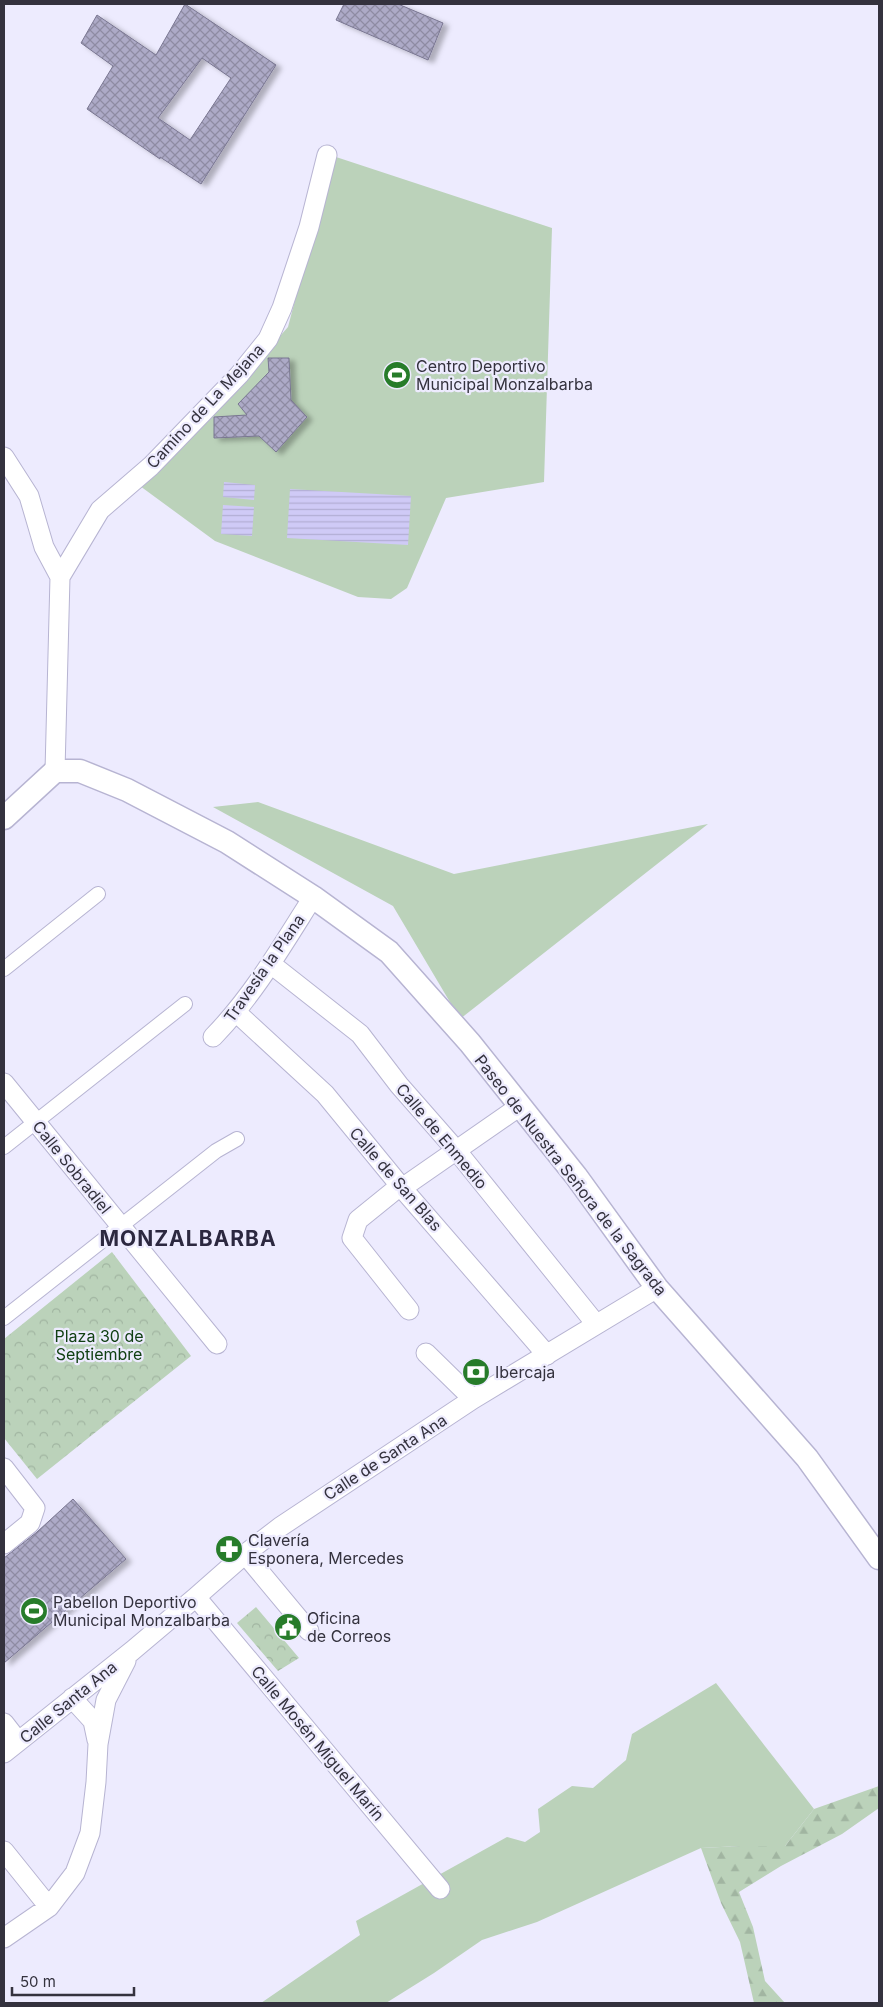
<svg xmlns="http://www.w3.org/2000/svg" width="883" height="2007" font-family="Inter,sans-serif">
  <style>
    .grass { fill: #bbd2ba }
    .forest { fill: url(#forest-firs) }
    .park { fill: url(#park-crowns) }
    .water { fill: url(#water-rules) }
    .building { fill: url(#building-cross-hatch); stroke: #797691; fill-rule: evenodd; filter: url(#shadow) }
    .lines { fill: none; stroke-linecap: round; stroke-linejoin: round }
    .pedestrian-casing { stroke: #b7b4d2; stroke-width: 16 }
    .minor-casing { stroke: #b7b4d2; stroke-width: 21 }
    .tertiary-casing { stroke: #b7b4d2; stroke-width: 25 }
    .pedestrian { stroke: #fff; stroke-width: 14 }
    .minor { stroke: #fff; stroke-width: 19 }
    .tertiary { stroke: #fff; stroke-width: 22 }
    .labels { text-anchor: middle; stroke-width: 4.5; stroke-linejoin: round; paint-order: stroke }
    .poi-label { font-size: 16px; fill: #34323e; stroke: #edebfe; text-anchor: start }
    .street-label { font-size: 16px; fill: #34323e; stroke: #edebfe }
    .park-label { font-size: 16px; fill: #114013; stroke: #edebfe }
    .district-label { font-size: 21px; font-weight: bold; letter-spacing: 1px; fill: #2c2840; stroke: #edebfe }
  </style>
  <defs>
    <pattern id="forest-firs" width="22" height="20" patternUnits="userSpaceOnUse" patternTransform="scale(1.25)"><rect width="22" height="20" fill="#bbd2ba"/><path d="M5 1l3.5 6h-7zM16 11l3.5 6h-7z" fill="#a1b5a1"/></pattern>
    <pattern id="park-crowns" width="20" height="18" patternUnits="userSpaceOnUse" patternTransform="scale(1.25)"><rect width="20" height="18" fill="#bbd2ba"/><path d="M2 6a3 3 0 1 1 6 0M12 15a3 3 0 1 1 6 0" fill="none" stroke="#a1b5a1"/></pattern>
    <pattern id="water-rules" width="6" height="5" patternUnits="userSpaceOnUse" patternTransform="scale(1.25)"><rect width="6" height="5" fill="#cfcaf6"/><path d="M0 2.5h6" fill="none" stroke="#b2aed4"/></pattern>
    <pattern id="building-cross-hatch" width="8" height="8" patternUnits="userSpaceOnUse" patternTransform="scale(1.25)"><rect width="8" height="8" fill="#adaac7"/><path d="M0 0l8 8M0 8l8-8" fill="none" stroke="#8e8ba3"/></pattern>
    <filter id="shadow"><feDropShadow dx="5.5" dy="3" stdDeviation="2.5" flood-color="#0004"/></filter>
  </defs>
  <rect width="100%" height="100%" fill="#edebfe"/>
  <path class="grass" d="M333 156 552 228 544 482 446 498 407 588 391 599 358 597 215 541 140 486 204 422 288 327Z
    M258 802 454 874 708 824 460 1019 393 906 213 807Z
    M716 1683 814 1809 785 1846H740L701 1848 537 1922 482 1940 434 1973 386 2003H261L360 1935 356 1921 507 1837 525 1842 540 1832 538 1809 572 1786 593 1788 626 1760 632 1734Z"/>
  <path class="forest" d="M879 1786V1808L842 1834 781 1866 739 1892 753 1927 765 1981 785 2003H754L740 1942 721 1903 701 1848 740 1846H785L814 1809Z"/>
  <path class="park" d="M112 1252 191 1356 37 1479 4 1438V1339Z
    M256 1607 299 1658 278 1671 237 1623Z"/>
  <path class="water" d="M224 482 255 485 254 500 223 497Z
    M290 489 411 496 408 545 287 538Z
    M223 505 254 507 252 536 221 534Z"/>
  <path class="building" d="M185 4 276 65 201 184 160 157V159L87 109 113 66 81 43 97 15 156 55ZM202 58 231 78 190 140 158 118Z
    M344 4H398L443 23 428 60 336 20Z
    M268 358H289L291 400 307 417 276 452 259 436 214 438V417L247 415 238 404 269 372Z
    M73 1499 126 1559 4 1663V1558L37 1532Z"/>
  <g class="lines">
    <g class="pedestrian-casing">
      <path id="pedestrian" d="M4 969 98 894
        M4 1147 185 1004
        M4 1318 216 1151 237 1139"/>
    </g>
    <g class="minor-casing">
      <path id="minor" d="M4 457 29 496 44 547 60 577 55 771
        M60 577 100 510 151 466 239 375 268 339 282 308 309 227 327 155
        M271 964 360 1034 399 1085 456 1150 596 1324
        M237 1013 325 1094 402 1188 547 1355
        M213 1037C253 996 282 946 313 897
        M4 1083 217 1344
        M400 1186 358 1220 352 1238 409 1310
        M402 1188 520 1106
        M426 1353 473 1399
        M4 1468 35 1508 30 1523 4 1544
        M245 1554 309 1631
        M196 1597 440 1889
        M72 1698 93 1721 97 1740
        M4 1723 18 1741
        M4 1753 132 1651 196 1597 245 1554 280 1527 473 1399 657 1288
        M4 1851 49 1907
        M4 1938 49 1907 75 1873 90 1833 96 1782 98 1744 106 1700 126 1661"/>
    </g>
    <g class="tertiary-casing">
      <path id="tertiary" d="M4 818 55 771H80L127 790 227 842 313 897 389 952 470 1043 576 1176 657 1288 807 1458 879 1558"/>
    </g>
    <use href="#pedestrian" class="pedestrian"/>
    <use href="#minor" class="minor"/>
    <use href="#tertiary" class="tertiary"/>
  </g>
  <defs>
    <g id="stadium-disc" transform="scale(1.4375)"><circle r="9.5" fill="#277c2a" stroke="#edebfe"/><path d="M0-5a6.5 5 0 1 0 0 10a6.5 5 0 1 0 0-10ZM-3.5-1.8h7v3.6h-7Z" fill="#fff"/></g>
    <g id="bank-disc" transform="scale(1.4375)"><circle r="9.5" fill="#277c2a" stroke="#edebfe"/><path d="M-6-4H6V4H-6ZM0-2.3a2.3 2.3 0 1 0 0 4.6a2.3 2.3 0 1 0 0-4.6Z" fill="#fff"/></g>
    <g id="pharmacy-disc" transform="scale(1.4375)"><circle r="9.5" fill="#277c2a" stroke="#edebfe"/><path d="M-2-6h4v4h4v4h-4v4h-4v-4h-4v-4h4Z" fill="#fff"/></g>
    <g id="civic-disc" transform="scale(1.4375)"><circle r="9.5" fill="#277c2a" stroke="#edebfe"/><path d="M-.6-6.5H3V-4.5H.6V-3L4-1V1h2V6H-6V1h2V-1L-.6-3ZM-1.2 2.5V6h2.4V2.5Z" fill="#fff"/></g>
  </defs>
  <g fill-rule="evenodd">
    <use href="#stadium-disc" x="397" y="375"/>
    <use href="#bank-disc" x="476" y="1372"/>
    <use href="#pharmacy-disc" x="229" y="1549"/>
    <use href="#stadium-disc" x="34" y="1611"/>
    <use href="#civic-disc" x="288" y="1627"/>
  </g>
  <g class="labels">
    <g class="poi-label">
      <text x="416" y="372">Centro Deportivo<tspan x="416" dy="18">Municipal Monzalbarba</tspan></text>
      <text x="495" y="1378">Ibercaja</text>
      <text x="248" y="1546">Clavería<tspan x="248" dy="18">Esponera, Mercedes</tspan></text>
      <text x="53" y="1608">Pabellon Deportivo<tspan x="53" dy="18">Municipal Monzalbarba</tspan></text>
      <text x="307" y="1624">Oficina<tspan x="307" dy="18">de Correos</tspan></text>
    </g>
    <g class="street-label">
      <text transform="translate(205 406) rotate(-47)" y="6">Camino de La Mejana</text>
      <text transform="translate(264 968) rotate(-55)" y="6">Travesía la Plana</text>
      <text transform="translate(442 1136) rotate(50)" y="6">Calle de Enmedio</text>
      <text transform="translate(72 1167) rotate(51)" y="6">Calle Sobradiel</text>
      <text transform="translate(571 1175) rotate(52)" y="6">Paseo de Nuestra Señora de la Sagrada</text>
      <text transform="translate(396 1179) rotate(49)" y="6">Calle de San Blas</text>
      <text transform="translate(385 1457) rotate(-33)" y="6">Calle de Santa Ana</text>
      <text transform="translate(68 1702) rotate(-39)" y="6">Calle Santa Ana</text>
      <text transform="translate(318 1743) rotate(50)" y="6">Calle Mosén Miguel Marín</text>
    </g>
    <g class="park-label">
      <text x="99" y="1342">Plaza 30 de<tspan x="99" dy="18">Septiembre</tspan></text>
    </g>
    <g class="district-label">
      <text x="188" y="1246">MONZALBARBA</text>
    </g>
  </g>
  <rect width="883" height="2007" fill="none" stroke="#34323e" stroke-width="10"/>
  <path d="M12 1987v8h122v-8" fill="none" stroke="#34323e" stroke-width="2.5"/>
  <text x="20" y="1987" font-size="15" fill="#34323e" stroke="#edebfe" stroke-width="4" paint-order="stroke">50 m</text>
</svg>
